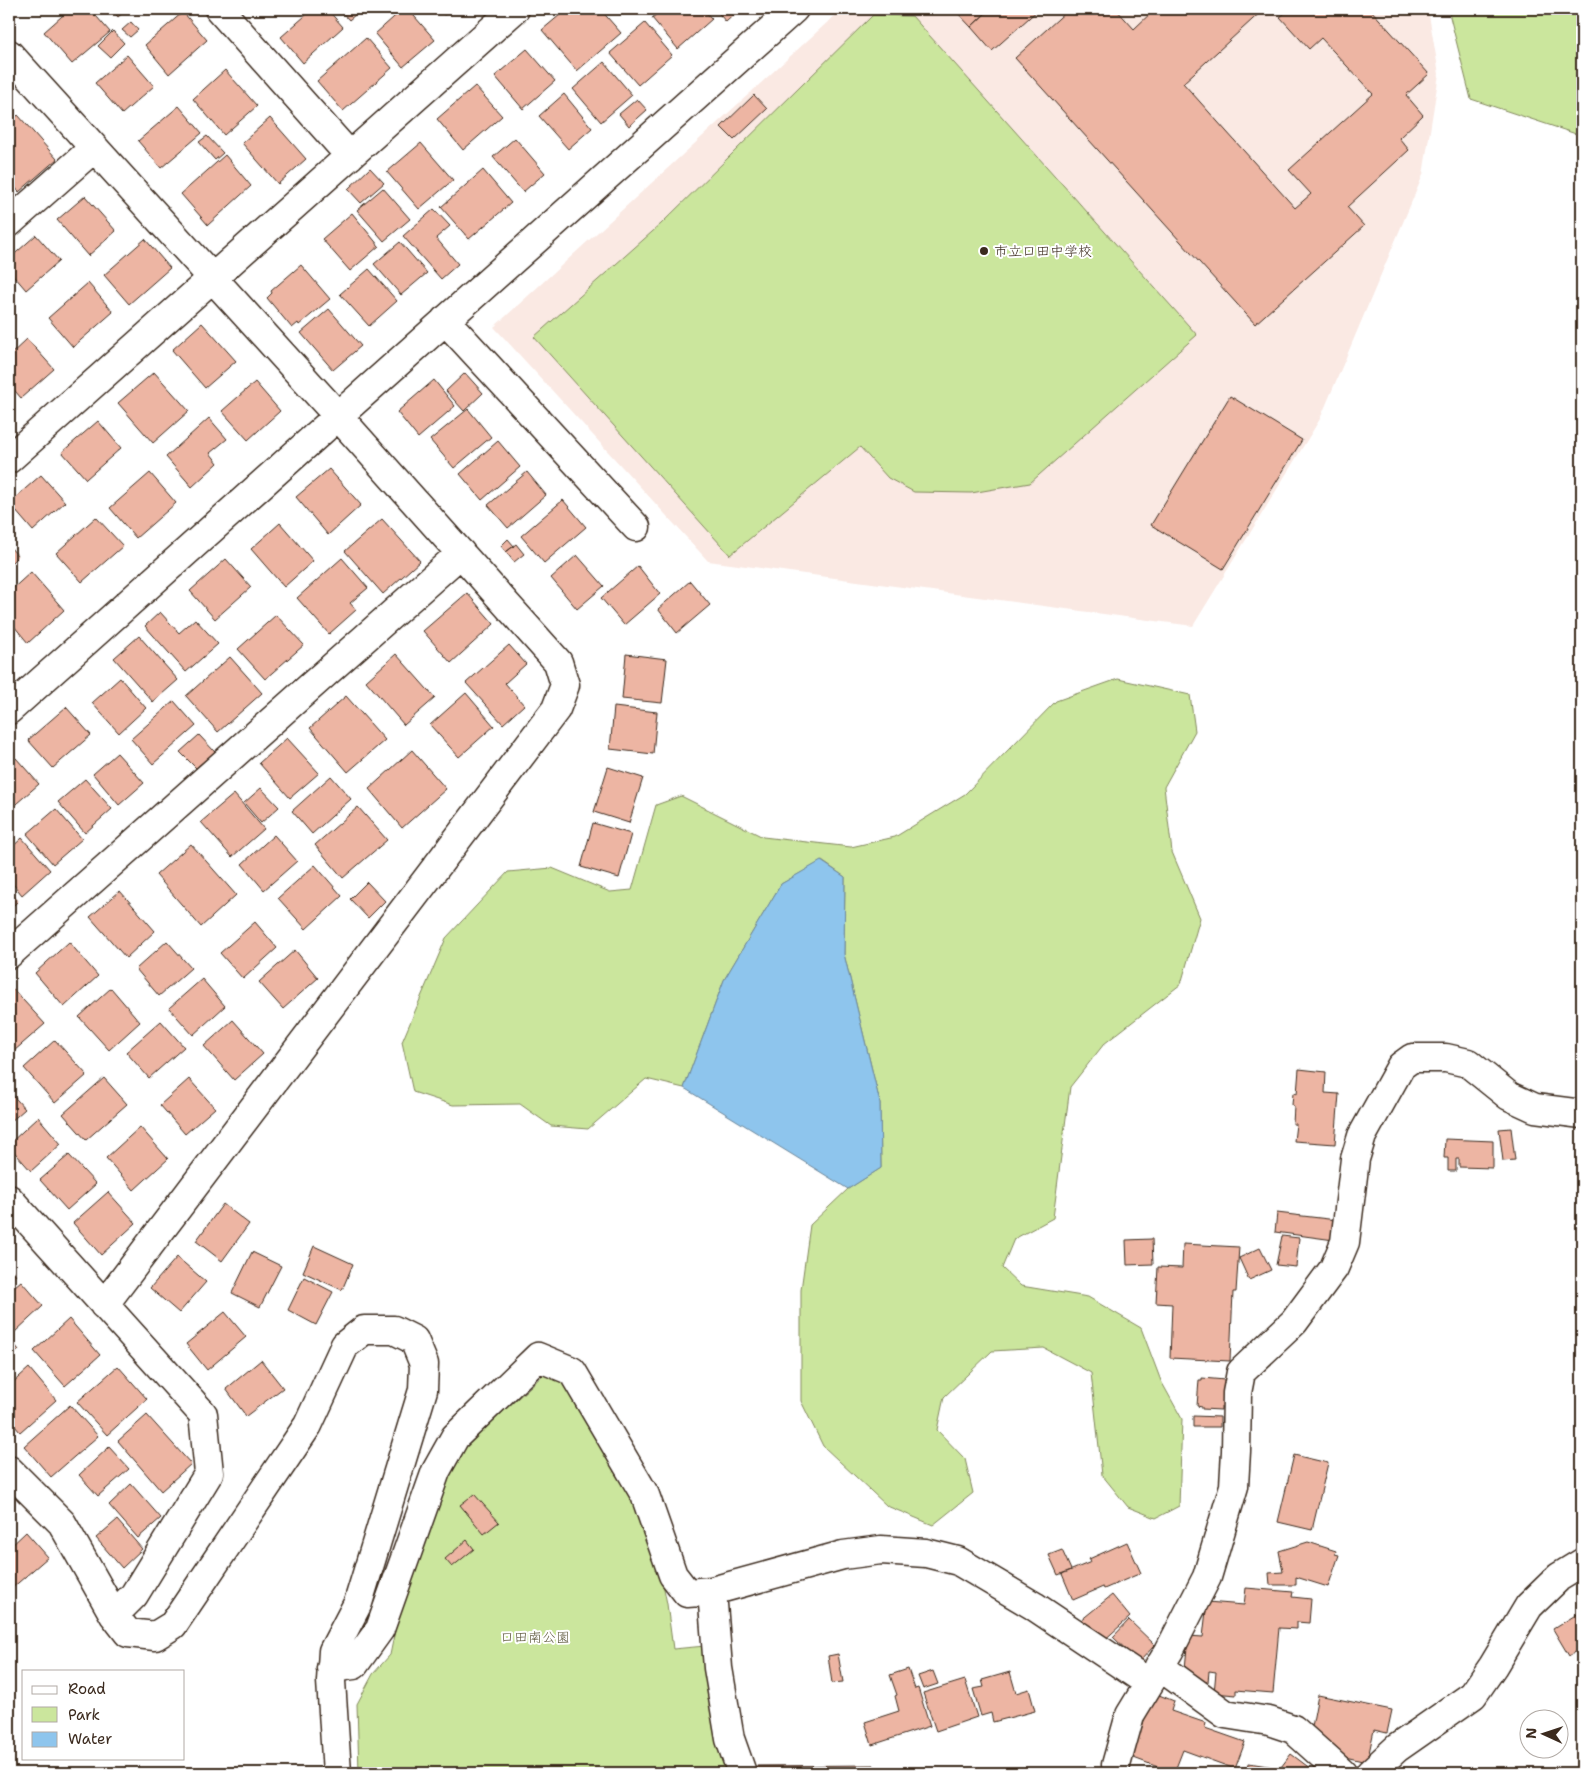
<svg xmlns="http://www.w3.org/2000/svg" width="1591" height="1782" font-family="'Shantell Sans','Klee One',sans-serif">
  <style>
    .built { fill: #fae9e3 }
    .green { fill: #cbe69d; stroke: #83885e }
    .water { fill: #8ec5ed; stroke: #6d879a }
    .building { fill: #edb5a3; stroke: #3b2a1e }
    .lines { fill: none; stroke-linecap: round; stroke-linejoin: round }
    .street-casing { stroke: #3b2a1e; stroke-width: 31 }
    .street { stroke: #fff; stroke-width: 28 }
    .poi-dot { fill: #3b2a1e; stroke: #fff; stroke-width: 2 }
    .labels { text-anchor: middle; stroke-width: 4; stroke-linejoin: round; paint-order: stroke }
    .poi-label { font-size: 14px; fill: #3b2a1e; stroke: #fff; text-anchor: start }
    .park-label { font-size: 14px; fill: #5f593e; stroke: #fff }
  </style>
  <rect width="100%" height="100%" fill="#fff"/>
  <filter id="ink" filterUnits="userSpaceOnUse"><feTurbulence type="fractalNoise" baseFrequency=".02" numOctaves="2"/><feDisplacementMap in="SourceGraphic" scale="10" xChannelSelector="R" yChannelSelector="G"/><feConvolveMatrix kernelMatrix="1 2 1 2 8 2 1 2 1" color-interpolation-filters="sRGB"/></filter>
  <g filter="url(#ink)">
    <path class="built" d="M842 9H1428L1439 74 1423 175 1320 419 1193 626 708 561 494 327Z"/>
    <path class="green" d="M1448 9H1582V136L1471 99Z
      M873 15 912 16 1197 335 1030 483 971 493 914 492 888 478 860 447 730 555 534 337 661 224Z
      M1118 679 1190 695 1195 731 1164 787 1172 852 1200 918 1181 984 1104 1044 1070 1087 1053 1218 1014 1239 1002 1268 1021 1286 1088 1297 1141 1328 1161 1381 1182 1419 1179 1506 1156 1518 1128 1507 1102 1475 1091 1373 1044 1348 992 1351 944 1397 937 1430 965 1459 973 1493 933 1525 887 1506 823 1446 801 1401V1290L810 1225 848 1189 881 1168 880 1103 844 954 845 877 822 861 781 884 724 980 684 1088 646 1079 588 1129 551 1126 520 1104 453 1105 413 1092 402 1042 446 938 508 872 552 868 610 892 632 890 656 805 681 796 763 837 851 847 895 837 965 794 1056 701Z
      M544 1374 567 1378 634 1497 660 1568 667 1604 673 1649 705 1646 730 1773H359L357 1704 373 1674 390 1655 397 1621 448 1468 465 1447Z"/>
    <path class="water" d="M821 861 845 877 844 954 880 1103 881 1168 848 1189 684 1088 724 980 781 884Z"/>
    <path class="building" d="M70 9H90L110 32 72 64 44 32Z
      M111 9H127L118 17Z
      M313 9H327L343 27 303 63 281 37Z
      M339 9H362L349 20Z
      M403 9H408L435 40 403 67 375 34Z
      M439 9H452L444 15Z
      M567 9H600L621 33 577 71 542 30Z
      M663 9H703L712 19 678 49 652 18Z
      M715 9H740L726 22Z
      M954 9H990L971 27Z
      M990 9H1039L992 51 971 27Z
      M1069 9H1116L1134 29 1155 9H1264L1183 83 1295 208 1311 194 1289 170 1373 94 1321 38 1309 49 1280 17 1290 9H1370L1429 74 1406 95 1423 115 1399 138 1409 150 1347 207 1364 226 1255 324 1015 58Z
      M183 12 207 40 169 74 145 45Z
      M131 22 138 30 130 37 122 30Z
      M645 23 672 55 638 85 610 53Z
      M113 31 124 43 110 57 98 46Z
      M366 38 392 68 343 111 317 81Z
      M527 49 555 81 523 109 495 76Z
      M127 55 154 86 122 114 95 83Z
      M604 62 632 95 601 122 573 89Z
      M225 70 257 106 224 135 193 99Z
      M475 86 502 116 463 150 437 119Z
      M564 94 592 128 568 149 539 116Z
      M754 95 767 109 734 140 721 127Z
      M637 99 647 110 629 126 619 114Z
      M179 106 202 133 161 168 138 141Z
      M18 115 57 159 19 192 9 180V124Z
      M270 118 306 159 278 184 242 143Z
      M207 136 223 153 215 160 199 142Z
      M515 138 545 173 523 192 493 157Z
      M421 143 453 180 419 209 387 172Z
      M225 155 251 186 208 225 181 194Z
      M370 168 384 183 361 203 348 189Z
      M483 170 511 203 469 239 441 207Z
      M383 188 410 219 384 241 357 210Z
      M85 196 116 231 88 256 57 220Z
      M434 209 450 226 436 238 458 264 441 279 403 236Z
      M352 213 379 246 350 271 322 239Z
      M36 235 59 261 26 290 9 270V259Z
      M145 239 170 268 129 304 104 275Z
      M400 242 427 273 401 295 374 264Z
      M301 265 330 299 299 325 298 323 292 328 267 298 272 293 271 291Z
      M369 269 397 301 369 326 340 294Z
      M88 283 113 312 73 347 48 318Z
      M329 309 361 346 333 370 301 333Z
      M202 323 236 361 205 388 172 350Z
      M27 339 54 369 21 398 9 384V356Z
      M154 372 189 411 153 443 118 403Z
      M465 373 483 393 464 411 446 391Z
      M434 380 455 406 418 438 397 412Z
      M255 382 280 411 248 440 222 411Z
      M1230 396 1302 440 1223 569 1151 525Z
      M468 409 491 437 454 468 430 440Z
      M209 418 227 439 210 453 218 463 192 487 166 457Z
      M98 421 121 448 86 479 62 452Z
      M498 441 520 467 482 500 460 474Z
      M329 469 361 505 328 535 296 497Z
      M527 472 546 495 508 528 488 505Z
      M150 473 176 503 136 538 110 508Z
      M41 475 65 502 33 531 9 503Z
      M563 500 586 527 544 563 521 536Z
      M96 517 123 546 82 582 56 553Z
      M382 519 420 561 383 594 345 551Z
      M280 523 313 561 284 587 251 549Z
      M508 539 514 546 506 552 501 546Z
      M516 544 524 554 514 562 506 552Z
      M9 546 18 556 9 565Z
      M577 555 604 586 577 609 551 578Z
      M342 558 368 588 350 603 356 610 329 634 297 598Z
      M226 559 251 587 215 619 190 591Z
      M638 566 660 594 624 625 601 598Z
      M31 572 64 610 28 643 9 620V592Z
      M690 581 710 605 677 633 658 609Z
      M467 593 494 624 451 663 423 631Z
      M160 612 179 633 195 619 218 644 186 672 145 626Z
      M276 615 304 645 265 679 238 649Z
      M139 636 178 680 153 702 114 658Z
      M509 645 526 664 505 683 524 705 503 724 466 683Z
      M396 654 435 698 404 725 366 681Z
      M626 654 667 659 662 703 622 699Z
      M230 657 262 693 218 732 186 696Z
      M120 678 146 708 119 733 92 703Z
      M466 693 494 726 459 757 430 725Z
      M346 696 385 740 348 772 310 728Z
      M174 701 196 726 153 764 131 739Z
      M66 707 91 735 53 768 28 740Z
      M614 707 657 712 653 754 610 749Z
      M199 735 215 752 196 768 180 752Z
      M287 738 319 773 290 798 259 763Z
      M412 750 446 789 402 828 369 789Z
      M117 753 144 783 119 805 93 774Z
      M16 758 39 784 9 810V765Z
      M608 767 643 778 629 823 594 812Z
      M331 776 351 799 312 834 292 811Z
      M85 779 112 809 85 833 58 802Z
      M261 788 279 807 261 823 244 803Z
      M234 794 264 829 232 857 201 822Z
      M358 807 387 840 343 878 315 845Z
      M56 809 82 839 53 864 27 834Z
      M593 823 631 834 619 878 581 867Z
      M274 835 297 861 264 890 242 864Z
      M22 838 50 870 22 895 9 879V850Z
      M191 844 236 895 201 927 156 875Z
      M315 865 342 896 306 929 278 898Z
      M367 882 385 901 368 918 350 899Z
      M9 890 18 901 9 910Z
      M120 891 155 931 126 958 90 917Z
      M255 922 277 948 243 979 220 953Z
      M167 941 191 968 159 996 136 969Z
      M69 942 98 976 64 1007 35 973Z
      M295 950 318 978 283 1009 259 982Z
      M202 979 225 1006 193 1035 169 1008Z
      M12 988 45 1024 14 1051 9 1045V991Z
      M111 988 140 1022 109 1050 79 1017Z
      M233 1020 263 1054 234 1080 204 1046Z
      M161 1021 184 1047 149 1078 126 1052Z
      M55 1040 87 1075 55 1103 24 1068Z
      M1299 1069 1326 1072 1325 1093 1339 1094 1335 1144 1294 1141 1296 1124H1293L1294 1106 1292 1105 1293 1093 1297 1094Z
      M104 1078 127 1104 86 1140 63 1114Z
      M189 1079 215 1108 185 1134 160 1105Z
      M9 1091 25 1109 9 1123Z
      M38 1117 61 1144 31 1171 9 1146V1144Z
      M140 1127 168 1159 134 1190 106 1158Z
      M1511 1128 1515 1160 1503 1161 1499 1129Z
      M1445 1139 1493 1141V1168L1459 1167V1159H1456V1171H1448V1158H1444Z
      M69 1155 96 1184 67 1210 40 1180Z
      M108 1192 136 1223 101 1255 73 1223Z
      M223 1204 249 1224 222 1261 196 1241Z
      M1277 1213 1337 1220 1334 1240 1275 1232Z
      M1282 1236 1299 1238 1296 1267 1276 1265Z
      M1152 1239 1153 1264 1127 1265 1126 1240Z
      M1183 1244 1239 1247 1236 1292H1233L1230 1361 1170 1358 1172 1304 1156 1303 1158 1267 1182 1268Z
      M314 1246 353 1264 342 1290 303 1272Z
      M1260 1248 1271 1270 1249 1280 1239 1258Z
      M252 1252 281 1266 260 1307 232 1293Z
      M177 1257 206 1282 179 1313 150 1288Z
      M9 1267 16 1275 9 1282Z
      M304 1277 333 1292 316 1325 288 1310Z
      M21 1281 43 1306 15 1332 9 1325V1291Z
      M225 1312 246 1337 207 1370 186 1344Z
      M69 1319 100 1355 65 1386 34 1351Z
      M9 1338 19 1350 9 1358Z
      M261 1360 283 1388 246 1416 226 1389Z
      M118 1366 147 1399 107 1435 77 1402Z
      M29 1368 56 1400 20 1432 9 1419V1386Z
      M1202 1378 1225 1380 1223 1407H1221V1410L1202 1409V1407L1197 1406 1199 1380H1202Z
      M70 1405 98 1436 51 1477 24 1446Z
      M147 1415 191 1464 161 1491 118 1441Z
      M1193 1416 1220 1417V1427H1193Z
      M109 1447 129 1469 98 1496 79 1475Z
      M1294 1455 1328 1463 1312 1530 1278 1522Z
      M131 1484 161 1518 138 1538 109 1505Z
      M474 1494 499 1522 484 1534 460 1505Z
      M117 1520 142 1549 122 1568 96 1538Z
      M26 1532 48 1557 11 1589 9 1586V1548Z
      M467 1540 474 1549 452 1567 445 1559Z
      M1127 1542 1141 1573 1104 1589 1103 1587 1073 1600 1062 1574 1091 1562 1089 1559Z
      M1308 1542 1336 1551 1335 1554 1339 1555 1328 1587 1296 1577V1585H1270L1269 1573 1283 1572 1279 1551Z
      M1062 1550 1071 1570 1058 1575 1049 1555Z
      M1246 1588 1293 1592 1292 1597 1311 1599 1309 1623 1297 1622V1629L1279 1628 1273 1693 1236 1690V1695L1214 1693 1216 1672 1209 1671 1208 1682 1184 1680 1188 1636 1203 1637 1207 1602 1244 1605Z
      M1112 1595 1130 1617 1102 1642 1075 1625Z
      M1582 1611V1648L1569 1656 1553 1629Z
      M1129 1620 1155 1645 1139 1662 1113 1637Z
      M838 1654 843 1682 832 1683 828 1656Z
      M908 1669 915 1689 918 1688 930 1726 872 1745 865 1722 899 1711 895 1696 897 1695 890 1675Z
      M933 1671 938 1684 923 1689 918 1676Z
      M1010 1672 1016 1693 1029 1689 1035 1711 993 1722 991 1713 981 1716 973 1689 984 1687 982 1680Z
      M965 1680 977 1717 936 1731 923 1693Z
      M1154 1693 1174 1701 1171 1711 1206 1723 1205 1728 1245 1742 1235 1769 1183 1750 1174 1773 1131 1757Z
      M1318 1695 1392 1710 1387 1733 1374 1730 1367 1762 1332 1754 1333 1746 1313 1742 1311 1732Z
      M1291 1754 1311 1769 1306 1773H1281L1278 1771Z
      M1249 1763 1274 1767 1273 1773H1247Z
      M874 1765V1773H756V1766Z"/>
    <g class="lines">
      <g class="street-casing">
        <path id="street" d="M219 9 350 156
          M9 54 338 416 558 662 565 685 556 709 104 1305
          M9 223 94 148
          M445 320 636 527
          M9 459 515 9
          M9 710 794 9
          M9 954 461 553
          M9 1199 203 1414 209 1473 134 1595 114 1615
          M9 1470 62 1523 114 1615 128 1633 155 1636 173 1625 308 1425 345 1345 364 1330H394L414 1340 424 1364 423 1390 358 1603 333 1651 331 1681 337 1773
          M712 1591 718 1668 730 1739 742 1773
          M1159 1666 1225 1714 1269 1721 1293 1729 1342 1773
          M331 1668 354 1665 380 1629 436 1471 455 1437 538 1357 572 1371 645 1495 673 1575 687 1593 712 1591 843 1555 881 1550 926 1553 958 1561 1034 1606 1149 1683
          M1116 1765 1130 1715 1169 1651 1207 1577 1234 1486 1236 1451 1237 1393 1241 1372 1294 1322 1334 1268 1345 1242 1355 1159 1362 1136 1401 1066 1412 1058H1446L1468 1063 1509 1096 1535 1108 1582 1114
          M1370 1773 1397 1748 1473 1695 1493 1666 1529 1606 1559 1577 1582 1563"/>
      </g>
      <use href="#street" class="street"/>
    </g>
  </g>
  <circle class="poi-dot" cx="984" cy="251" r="5"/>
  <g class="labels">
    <g class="poi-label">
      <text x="994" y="256">市立口田中学校</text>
    </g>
    <g class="park-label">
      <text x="535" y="1642">口田南公園</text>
    </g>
  </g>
  <rect width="1591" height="1782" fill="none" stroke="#fff" stroke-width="30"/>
  <rect x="15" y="15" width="1561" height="1752" fill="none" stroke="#3b2a1e" stroke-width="2" filter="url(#ink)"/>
  <rect x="22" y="1670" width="162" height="90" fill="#ffffff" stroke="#b1aaa5"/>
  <rect x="32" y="1686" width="25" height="8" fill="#ffffff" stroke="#b1aaa5"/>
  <text x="68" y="1694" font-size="15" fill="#3b2a1e">Road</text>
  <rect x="32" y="1707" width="25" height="15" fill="#cbe69d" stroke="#b1aaa5"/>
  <text x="68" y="1720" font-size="15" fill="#3b2a1e">Park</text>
  <rect x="32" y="1732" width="25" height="15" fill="#8ec5ed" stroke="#b1aaa5"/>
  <text x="68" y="1744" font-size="15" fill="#3b2a1e">Water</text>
  <g transform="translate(1544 1734) rotate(273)"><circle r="24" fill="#ffffff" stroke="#b1aaa5"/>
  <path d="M0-4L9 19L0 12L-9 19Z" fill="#3b2a1e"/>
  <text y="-8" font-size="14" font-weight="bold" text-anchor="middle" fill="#3b2a1e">N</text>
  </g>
</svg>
